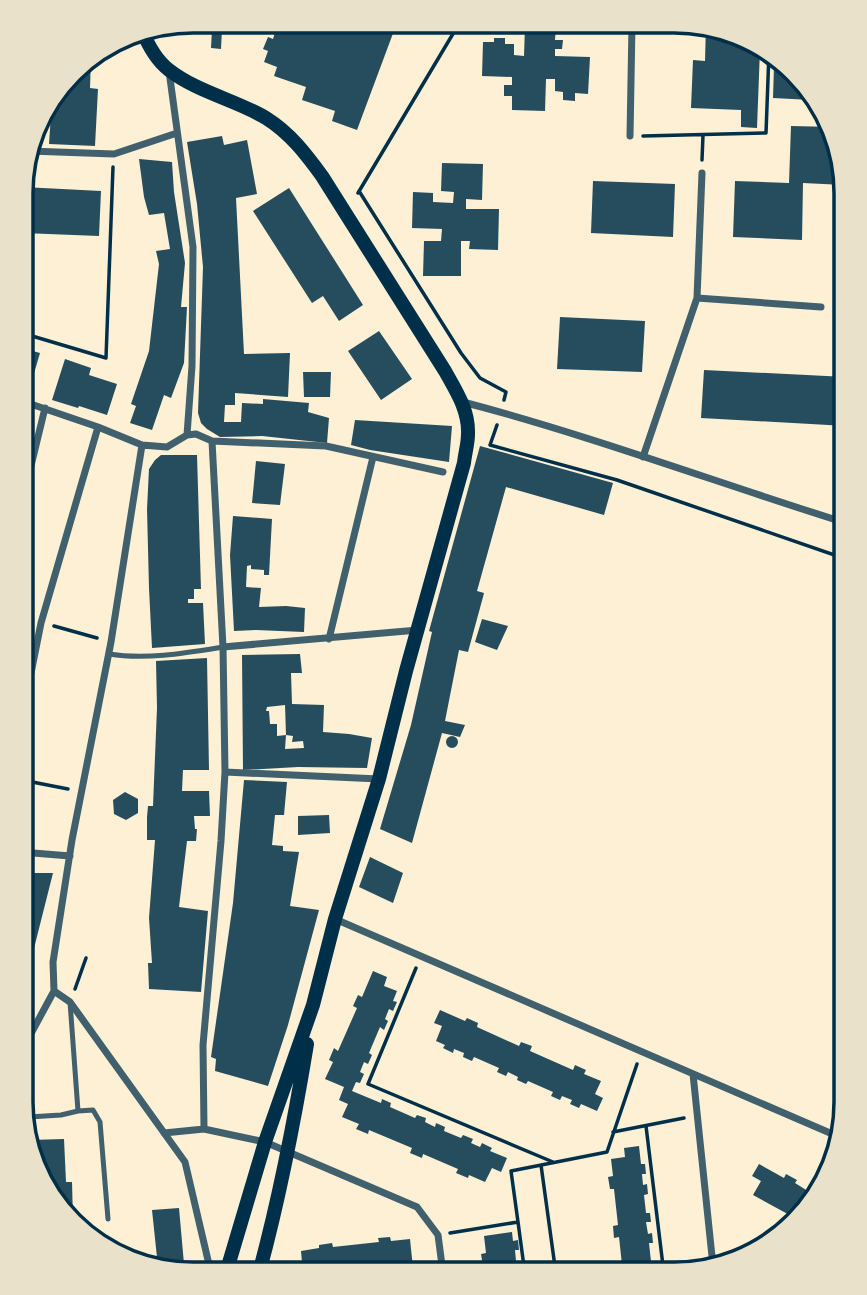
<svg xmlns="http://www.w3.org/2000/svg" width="867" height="1295" font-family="'DM Sans',sans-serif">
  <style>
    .building { fill: #264d5e; fill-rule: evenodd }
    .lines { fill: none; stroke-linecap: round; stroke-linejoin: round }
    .path { stroke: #003049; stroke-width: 3.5 }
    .service { stroke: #3f606c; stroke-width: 5 }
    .minor { stroke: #3f606c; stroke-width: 7 }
    .secondary { stroke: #003049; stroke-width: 14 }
    .rim { fill: none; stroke: #003049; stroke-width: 3.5 }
  </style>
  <rect width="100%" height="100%" fill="#fdf0d5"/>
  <path class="building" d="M706 24 760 49 757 128 741 127V110L691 108 693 60 705 61Z
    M525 26H556L555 40H563L562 49H555V56L590 57 588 94 575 93V101L563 100V92L555 91V79H546L545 111 512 110V96H504V85H512V77L482 76 483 42H494V38H505V44H514V55L524 56Z
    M395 28 357 130 332 121 335 111 302 100 306 87 274 76 277 67 264 62 268 51 263 49 268 37 273 39 276 29Z
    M212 29H222L221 49 211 48Z
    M91 57 90 88 98 89 95 146 49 144 52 98 80 64Z
    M774 66 786 67 812 100 773 98Z
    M791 126 833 127 844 185 803 183 802 240 733 237 735 181 789 183Z
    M222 136 224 145 247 140 257 194 236 198 244 354 290 353 288 397 235 393V405H225L224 422H241L242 403 263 404V399L309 403 308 412 329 418 327 443 262 436 220 437 207 429 201 423 198 413 203 267 197 204 187 142Z
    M139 159 172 162 174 192 185 263 181 307H187L184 363 171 398 164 395 152 430 130 423 136 406 131 404 149 351 159 264 156 251 170 249 164 213 149 215 144 197Z
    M442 163 483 164 482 200 466 199V209H499L498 250 469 249 470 241H461V276H423L424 241H441L442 229 412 228 413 192 433 193V202L453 203 454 192 441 191Z
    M593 181 675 184 673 237 591 233Z
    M23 187 101 191 99 236 23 233 25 191H22Z
    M289 188 363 305 339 321 323 296 312 303 253 211Z
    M560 317 645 321 642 372 557 369Z
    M379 331 412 379 381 400 348 351Z
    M22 348 40 353 30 387 22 385Z
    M65 359 91 368 89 375 117 384 107 415 79 406 78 408 52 400Z
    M704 370 846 377V426L701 418Z
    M303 372H331L330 397H304Z
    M355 420 452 426 449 462 370 450 351 445Z
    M480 446 613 483 604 515 506 487 477 591 484 593 483 597 468 652 459 650 445 721 465 725 460 737 442 733 412 843 380 829 411 725 432 632 429 631Z
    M161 455H197L201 589H194V599H188V603H203L205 644 152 648 149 588 147 509 149 469 155 460Z
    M256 461 285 464 280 505 252 503Z
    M233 516 272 519 269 575H264V570L251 569V565L247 566 246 587 261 588 259 607 286 606 305 608 304 632 256 630 234 631 230 555Z
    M482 619 508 626 497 650 475 642Z
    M300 654 302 673H291L292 704 324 705 323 732 349 734 372 738 367 768 298 767 243 770 242 655ZM285 705 286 735 277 736V724H270L269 711H266L267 707ZM286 735 293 736 292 742 303 741 304 748 285 749Z
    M207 658 209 770H183L182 791H209L210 816H194L195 829H197L196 841H187L179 907 208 911 201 992 149 989 148 963H152L149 918 155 840H147V817L148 806H153L157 708 156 661Z
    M446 742a6 6 0 1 1 12 0a6 6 0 1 1-12 0Z
    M244 780 287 782 284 815H275L272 845 283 846V851L299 852 290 906 319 910 288 1025 268 1086 215 1071 216 1059 211 1057 233 903Z
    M125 792 138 799V813L126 820 114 814 113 800Z
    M329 815 330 833 298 835V816Z
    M370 857 403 873 393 903 359 887Z
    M21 873H53L24 988 21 987Z
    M373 971 387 977 384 986 397 991 393 1001 397 1002 393 1011 389 1009 385 1019 388 1021 384 1030 380 1027 369 1053 372 1055 368 1064 364 1062 360 1072 364 1074 360 1083 356 1082 352 1091 381 1103 382 1099 391 1103 390 1107 415 1118 417 1115 426 1118 425 1122 435 1127 436 1123 445 1127 444 1131 461 1138 463 1135 473 1139 471 1143 480 1147 482 1143 492 1148 490 1151 507 1158 501 1172 492 1168 485 1182 469 1175 468 1178 456 1173 458 1169 423 1154 422 1158 410 1153 412 1148 369 1130 368 1134 356 1129 359 1124 342 1117 348 1104 339 1100 344 1087 325 1079 333 1062 329 1060 334 1048 338 1051 357 1008 353 1006 358 995 362 997Z
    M440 1010 465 1021 467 1018 478 1023 477 1027 519 1046 521 1042 532 1046 530 1051 573 1070 575 1065 586 1070 584 1074 601 1081 595 1094 603 1098 597 1111 581 1104 579 1108 570 1104 572 1100 562 1096 560 1100 551 1096 553 1092 528 1081 526 1084 517 1080 518 1077 508 1072 506 1076 497 1072 499 1068 474 1057 472 1061 463 1057 464 1053 454 1049 453 1053 443 1048 445 1045 436 1041 442 1026 434 1023Z
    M64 1139 66 1182H72L73 1219 34 1168 30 1146V1140Z
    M639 1146 641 1164H645L646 1174H642L643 1185 647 1184 648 1194 644 1195 646 1213H650L651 1222H646L648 1234 652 1233 653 1243H649L652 1271H656L657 1274H623L619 1237 614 1238 613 1226 618 1225 614 1189H610L608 1177 613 1176 611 1159 625 1157 624 1148Z
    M759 1164 784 1178 786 1174 797 1180 795 1183 811 1193 821 1176H822L811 1206 805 1204 795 1218 753 1195 761 1181 752 1176Z
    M179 1208 184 1264 158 1267 152 1210Z
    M512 1232 513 1241 518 1240 519 1250H515L516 1261H520L522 1271H518V1274L489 1273 488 1266H483L481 1254 486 1253 484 1236Z
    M390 1237 391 1241 410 1239 413 1268 403 1269 404 1273H394V1270L383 1272V1273H303L301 1251 319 1248V1245L332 1243 333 1247 379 1242 378 1238Z"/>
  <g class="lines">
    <path class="path" d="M643 136 766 133 769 52
      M702 160 703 135
      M359 191 461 353 480 378 506 392 504 400
      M358 193 457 27
      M22 333 106 358 113 167
      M497 425 490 445 617 480 846 559
      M54 626 97 638
      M22 780 68 789
      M416 968 368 1084 553 1162
      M75 989 86 958
      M646 1126 664 1274
      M613 1132 684 1118
      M541 1165 556 1274
      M518 1222 525 1274
      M450 1233 518 1222 511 1171 607 1152 637 1064"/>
    <path class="service" d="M109 654C146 660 186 653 223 647
      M70 1002 78 1111 93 1110 100 1122 108 1219
      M25 1122 29 1117 61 1115 78 1111"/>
    <path class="minor" d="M169 71 193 247 192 366 187 435
      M630 136 632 25
      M29 151 114 154 177 133
      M697 298 702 173
      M22 401 98 427 142 445 167 447 187 435 196 434 212 441 326 446 443 472
      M463 402C592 436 718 483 846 523
      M643 457 697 298 821 307
      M22 503 45 408
      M329 639 373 457
      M223 647 418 630
      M22 718 41 623 98 427
      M225 772 379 779
      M21 852 70 856
      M335 919 837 1136
      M54 991 53 962 72 840 111 642 142 445
      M54 991 70 1002 185 1162 211 1273
      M21 1052 54 991
      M693 1074 713 1266
      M204 1129 203 1045 221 841 225 772 223 647 212 441
      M164 1133 204 1129 265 1142 417 1207 438 1235 443 1273"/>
    <path class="secondary" d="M142 30C148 45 156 60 169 70 197 92 236 100 266 118 290 133 306 154 322 176L445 371C456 391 469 410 468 434 468 444 465 453 464 463L406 671 379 779 335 919 313 1005 265 1142 226 1273
      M259 1273C280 1196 294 1123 307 1044"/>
  </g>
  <path d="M0 0H867V1295H0ZM193 33H674A160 160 0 0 1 834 193V1102A160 160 0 0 1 674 1262H193A160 160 0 0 1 33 1102V193A160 160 0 0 1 193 33Z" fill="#e9e1ca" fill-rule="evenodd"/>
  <path class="rim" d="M193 33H674A160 160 0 0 1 834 193V1102A160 160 0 0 1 674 1262H193A160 160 0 0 1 33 1102V193A160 160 0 0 1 193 33Z"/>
</svg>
